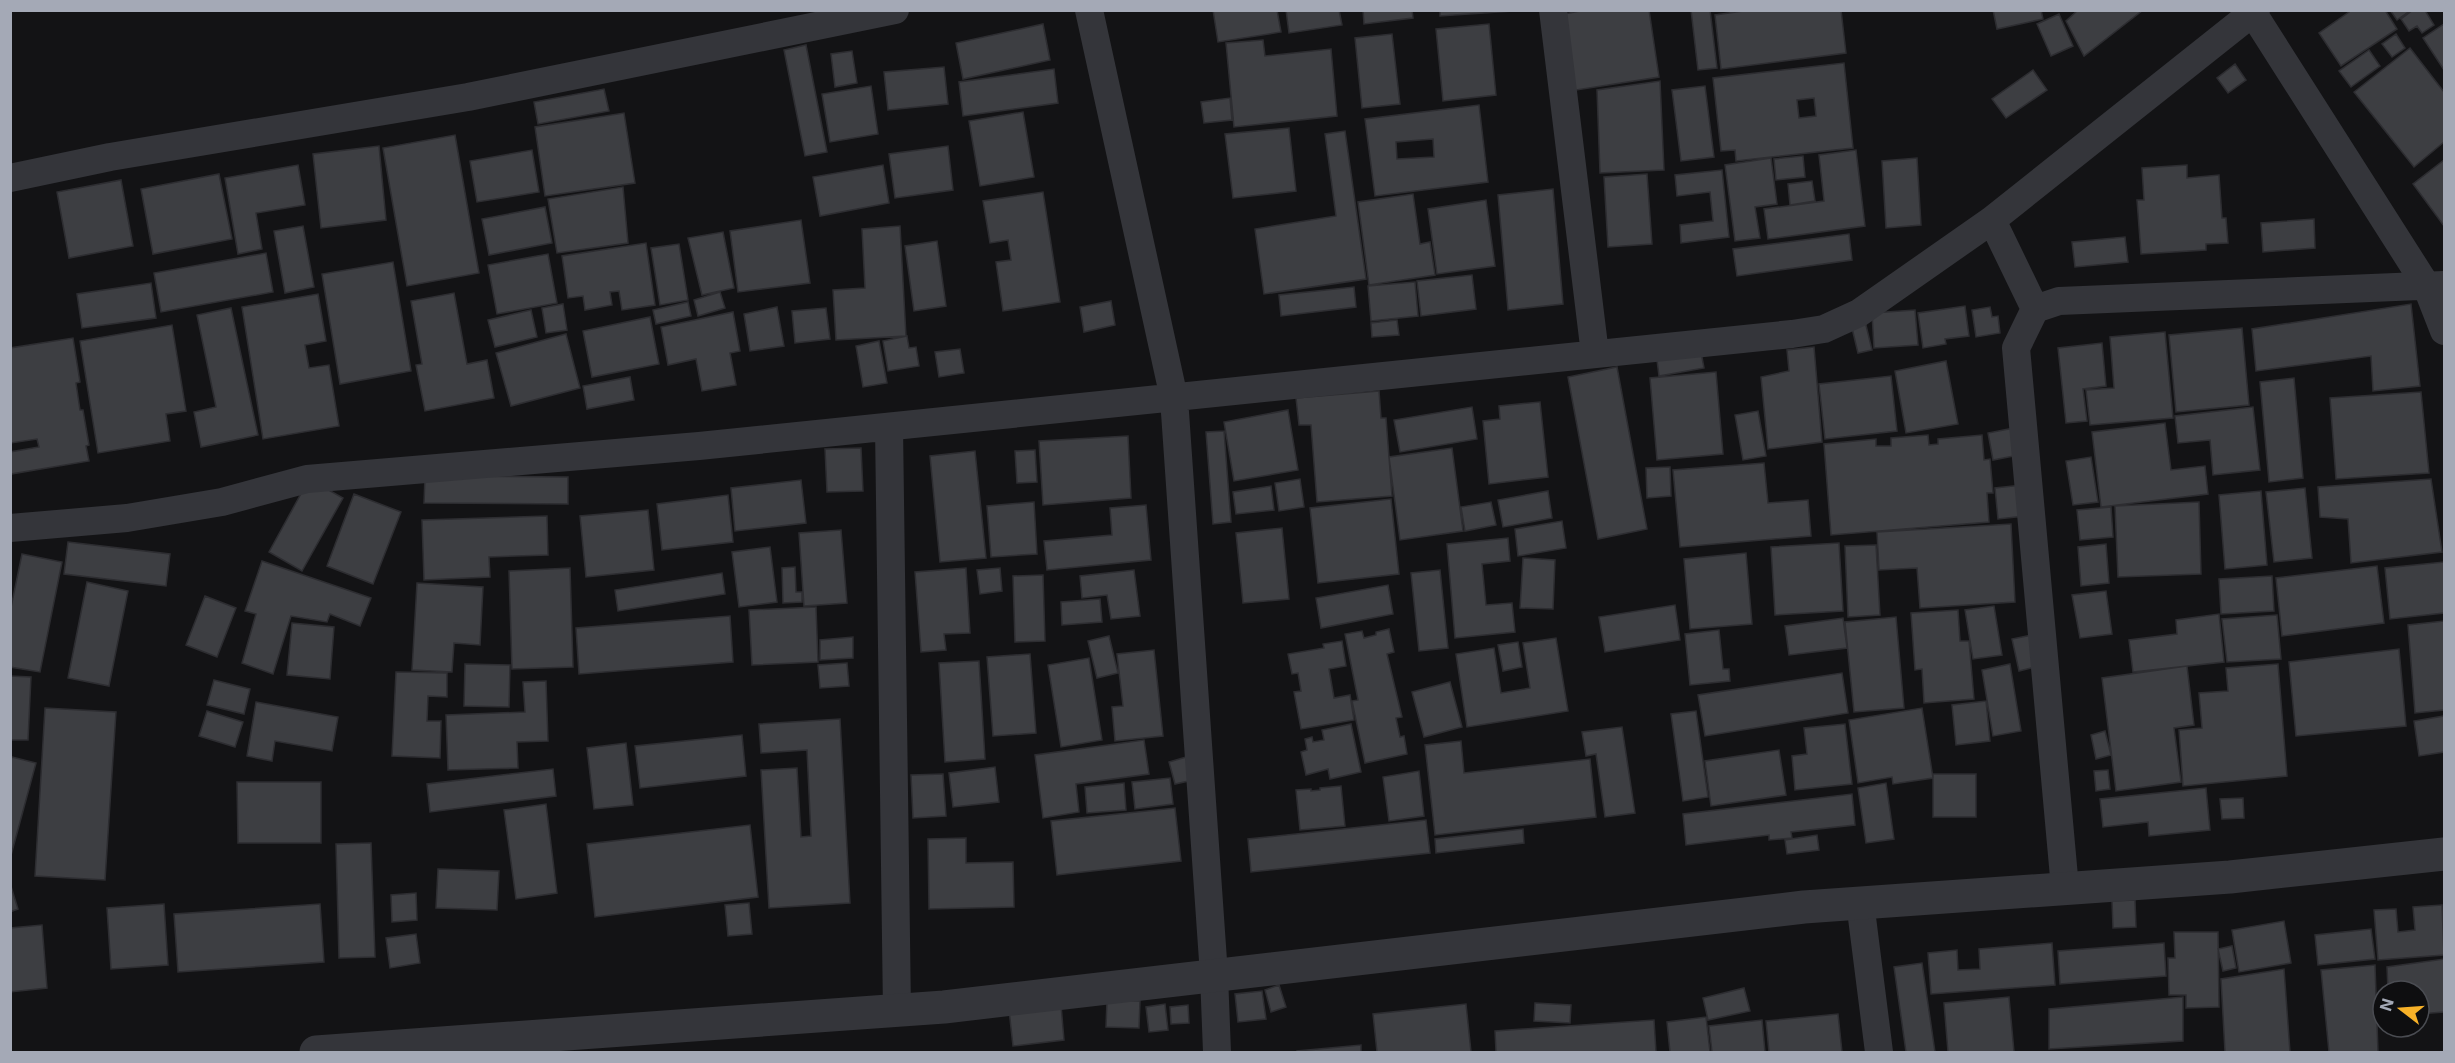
<svg xmlns="http://www.w3.org/2000/svg" width="2455" height="1063" font-family="Inter,sans-serif">
  <style>
    .building { fill: #3d3e42; stroke: #2d2d31; stroke-width: 1.5; fill-rule: evenodd }
    .lines { fill: none; stroke-linecap: round; stroke-linejoin: round }
    .minor { stroke: #34353a; stroke-width: 28 }
    .tertiary { stroke: #34353a; stroke-width: 33 }
  </style>
  <rect width="100%" height="100%" fill="#131315"/>
  <path class="building" d="M1213 10H1277L1281 32 1218 42Z
    M1286 10H1339L1342 25 1289 33Z
    M1363 10H1412L1413 18 1364 24Z
    M1440 10H1511L1512 11 1440 16Z
    M1585 10H1649L1659 77 1570 91 1559 15Z
    M1691 10H1710L1717 68 1698 70Z
    M1750 10H1841L1846 53 1721 69 1715 15Z
    M1993 10H2041L2043 19 1997 29Z
    M2078 10H2143L2084 56 2066 21Z
    M2352 10H2385L2397 29 2341 66 2319 33Z
    M2390 10H2411L2397 20Z
    M2413 10H2429L2426 12 2434 25 2422 33 2417 26 2409 31 2401 19Z
    M2059 14 2073 46 2051 56 2037 24Z
    M1043 24 1050 60 963 79 956 43Z
    M1489 24 1496 95 1443 101 1436 29Z
    M2444 24V70L2423 38Z
    M1392 34 1400 104 1362 108 1355 38Z
    M2396 34 2405 48 2392 57 2382 44Z
    M1263 40 1265 56 1331 49 1337 116 1234 127 1226 43Z
    M806 45 827 152 805 156 784 50Z
    M2410 48 2444 92V142L2414 167 2354 92Z
    M2369 50 2380 66 2351 87 2339 71Z
    M852 51 857 83 835 87 831 54Z
    M1844 63 1853 148 1736 161 1735 150 1721 151 1713 78ZM1814 98 1816 116 1799 118 1797 100Z
    M2235 64 2246 80 2228 93 2217 78Z
    M944 67 948 104 888 110 884 72Z
    M1054 69 1058 103 963 116 959 82Z
    M2033 70 2047 90 2006 118 1992 99Z
    M1660 81 1664 170 1600 173 1597 90Z
    M871 86 878 134 830 142 822 94Z
    M1705 86 1714 157 1681 161 1672 90Z
    M604 89 609 111 538 124 534 102Z
    M1230 98 1232 120 1204 123 1201 102Z
    M1479 105 1488 182 1375 196 1365 119ZM1433 139 1434 157 1397 159 1396 142Z
    M1023 112 1034 177 980 186 969 121Z
    M624 113 635 183 545 196 535 127Z
    M1289 128 1296 191 1233 198 1225 134Z
    M1345 131 1366 279 1264 294 1255 229 1336 216 1325 134Z
    M455 135 479 273 407 286 383 148Z
    M379 146 386 220 321 228 313 154Z
    M948 146 953 190 895 198 889 154Z
    M532 150 539 192 477 202 470 161Z
    M1856 150 1865 226 1768 239 1764 209 1824 201 1819 155Z
    M1803 156 1805 177 1776 180 1774 159Z
    M1771 158 1777 204 1755 207 1760 238 1735 241 1725 165Z
    M1917 158 1921 225 1886 228 1882 161Z
    M2444 160V226L2413 184Z
    M298 165 305 205 256 213 262 249 238 254 225 178Z
    M883 165 889 203 820 216 813 177Z
    M2187 165V178L2219 175 2222 218H2226L2228 243 2206 244V250L2141 254 2137 200H2144L2142 168Z
    M1722 170 1729 237 1681 243 1680 225 1713 221 1710 192 1677 196 1675 175Z
    M219 174 232 239 153 254 141 189Z
    M1647 174 1652 244 1608 247 1604 177Z
    M121 180 133 246 69 258 57 192Z
    M1812 181 1815 201 1790 205 1788 184Z
    M623 187 628 243 557 253 548 199Z
    M1553 189 1563 304 1508 310 1498 195Z
    M1043 192 1060 302 1003 311 996 262 1011 260 1008 240 990 243 983 201Z
    M1413 194 1420 244 1430 242 1435 275 1369 285 1358 202Z
    M1486 200 1495 266 1437 274 1428 209Z
    M545 207 552 243 489 255 482 219Z
    M2314 219 2315 248 2263 252 2261 223Z
    M801 220 810 283 738 292 730 231Z
    M303 226 314 287 285 293 274 231Z
    M900 226 906 336 836 340 833 290 865 288 862 229Z
    M723 232 734 288 702 295 688 238Z
    M1849 234 1852 260 1737 276 1733 249Z
    M2125 237 2128 262 2075 267 2072 242Z
    M937 241 946 306 914 311 905 246Z
    M646 243 655 305 622 310 619 291 610 292 612 305 585 310 583 296 568 298 562 256Z
    M679 244 688 300 660 305 651 248Z
    M266 253 273 292 161 312 154 273Z
    M548 254 557 303 497 314 488 265Z
    M393 262 411 371 340 384 322 274Z
    M1472 275 1476 309 1421 316 1417 281Z
    M1415 282 1418 316 1371 321 1368 286Z
    M151 283 156 318 82 328 77 294Z
    M1354 287 1356 307 1281 316 1279 295Z
    M720 292 725 308 698 316 694 300Z
    M454 293 467 364 487 360 494 398 425 411 416 365 422 364 411 301Z
    M318 294 326 341 305 345 309 368 329 365 339 426 263 439 242 307Z
    M1111 301 1115 325 1084 332 1080 307Z
    M688 302 691 316 656 324 653 310Z
    M563 304 567 330 546 333 542 308Z
    M2411 304 2420 386 2373 391 2371 356 2256 371 2252 329Z
    M1965 306 1969 336 1945 339 1946 344 1923 348 1918 313Z
    M777 307 784 346 750 351 744 314Z
    M1990 307 1992 317 1998 316 2000 333 1976 337 1972 310Z
    M231 308 258 435 201 447 194 412 216 407 197 315Z
    M826 308 830 339 795 343 792 311Z
    M531 310 537 337 495 347 488 320Z
    M1915 310 1918 345 1874 348 1872 313Z
    M733 312 740 351 730 353 736 385 702 391 696 359 668 365 661 327Z
    M650 317 659 364 592 377 583 331Z
    M1397 320 1399 335 1372 337 1371 323Z
    M1865 321 1872 350 1858 353 1851 324Z
    M172 325 186 411 166 414 170 441 98 453 80 341Z
    M2242 328 2249 405 2176 412 2169 335Z
    M2165 332 2173 418 2090 425 2086 390 2114 388 2110 337Z
    M566 334 580 388 511 406 496 353Z
    M907 336 909 348 916 347 919 366 888 371 883 341Z
    M73 338 80 382 76 383 80 410H83L89 445 86 446 89 461 11 474 10 452 39 447 37 439 11 443 10 348Z
    M879 341 887 383 863 387 856 346Z
    M2102 343 2106 386 2083 389 2087 421 2066 423 2058 348Z
    M1814 347 1822 442 1768 449 1761 377 1789 371 1787 350Z
    M960 349 964 373 939 377 935 352Z
    M1701 352 1704 368 1659 376 1657 360Z
    M1946 361 1958 424 1906 433 1895 371Z
    M1617 367 1647 529 1598 539 1568 377Z
    M1716 372 1723 454 1657 460 1650 378Z
    M1891 376 1897 431 1825 439 1819 384Z
    M630 377 634 400 587 409 583 386Z
    M2294 378 2303 478 2269 482 2260 382Z
    M1379 391 1381 418H1386L1392 496 1317 502 1311 425H1299L1296 398Z
    M2421 392 2429 473 2336 479 2330 398Z
    M1540 402 1548 477 1489 484 1483 421 1500 419 1499 406Z
    M1472 407 1477 439 1400 452 1394 420Z
    M2253 407 2260 470 2213 475 2210 440 2178 443 2175 416Z
    M1288 410 1298 470 1234 481 1224 422Z
    M1758 411 1766 456 1743 460 1735 415Z
    M2165 423 2171 470 2205 466 2208 494 2101 507 2092 432Z
    M2014 428 2019 455 1993 460 1988 433Z
    M1224 431 1231 522 1213 524 1206 432Z
    M1928 435 1929 445 1938 444V439L1982 435 1984 460 1990 459 1993 493H1987L1989 522 1831 535 1824 444 1876 439V446H1891V438Z
    M1128 436 1131 498 1043 505 1039 441Z
    M861 448 863 491 827 492 825 449Z
    M1452 448 1463 531 1400 540 1389 457Z
    M1035 450 1037 482 1017 483 1015 451Z
    M975 451 986 558 940 562 930 456Z
    M2091 457 2098 502 2073 505 2066 461Z
    M1764 463 1768 503 1808 500 1811 536 1680 547 1673 470Z
    M1670 467 1671 496 1647 498 1646 468Z
    M425 476 568 477V504L424 503Z
    M309 479 343 498 302 571 269 552Z
    M1300 479 1304 507 1279 511 1275 483Z
    M2431 479 2442 552 2351 563 2348 519 2320 517 2318 487Z
    M801 480 806 523 735 531 731 488Z
    M2022 485 2025 516 1998 519 1995 488Z
    M1271 486 1274 510 1236 514 1233 492Z
    M2305 488 2312 558 2274 562 2266 492Z
    M1548 491 1552 518 1503 527 1498 500Z
    M2261 491 2267 565 2225 569 2219 495Z
    M354 494 401 512 373 584 327 566Z
    M728 495 733 542 662 550 657 504Z
    M1391 499 1399 574 1318 583 1310 508Z
    M1034 502 1037 554 991 557 987 506Z
    M1491 502 1496 525 1465 531 1461 507Z
    M2199 502 2201 574 2118 577 2115 506Z
    M1146 505 1151 560 1047 570 1044 541 1112 535 1110 508Z
    M2111 507 2113 537 2080 540 2077 510Z
    M648 510 654 570 586 577 580 516Z
    M547 516 548 555 489 557 490 577 424 580 422 520Z
    M1562 521 1566 548 1518 556 1515 529Z
    M2011 524 2015 602 1920 608 1917 568 1879 570 1877 532Z
    M1282 528 1289 599 1243 603 1236 533Z
    M841 530 847 603 804 606 799 533Z
    M1508 538 1510 561 1482 564 1486 605 1512 603 1515 632 1455 638 1447 544Z
    M68 542 170 554 166 586 64 574Z
    M1839 543 1843 611 1775 615 1771 547Z
    M2106 544 2109 583 2081 586 2078 547Z
    M1876 545 1880 615 1848 617 1845 546Z
    M770 547 777 602 739 607 732 552Z
    M1746 553 1752 624 1690 629 1684 559Z
    M22 554 62 562 40 672 10 667V612Z
    M1523 558 1555 560 1553 609 1520 608Z
    M262 561 371 598 360 626 330 614 327 622 291 616 273 674 242 663 256 614 245 611Z
    M2444 562V613L2390 619 2385 568Z
    M2377 566 2384 623 2282 636 2276 578Z
    M795 567 796 592H802V602L783 603 782 568Z
    M570 568 573 667 512 669 509 571Z
    M966 568 970 633 944 634 946 650 921 652 915 572Z
    M1000 568 1002 591 980 594 977 570Z
    M1134 570 1140 616 1111 619 1107 595 1082 598 1080 576Z
    M1440 570 1448 648 1419 651 1411 573Z
    M722 573 725 594 618 611 615 590Z
    M1043 575 1045 641 1015 642 1013 576Z
    M2272 576 2274 611 2221 614 2219 579Z
    M87 582 128 591 109 686 68 678Z
    M417 583 483 587 480 645 454 643 452 672 412 670Z
    M1388 585 1393 614 1321 628 1316 598Z
    M2106 591 2112 634 2080 638 2072 595Z
    M205 596 236 608 217 657 186 645Z
    M1100 599 1102 622 1062 625 1061 602Z
    M1675 605 1680 640 1605 652 1599 617Z
    M1994 606 2002 655 1973 659 1965 610Z
    M816 607 818 662 752 665 749 610Z
    M1958 610 1960 641H1969L1974 699 1924 703 1922 669 1915 670 1911 613Z
    M2219 614 2224 662 2133 672 2129 640 2177 634 2176 620Z
    M2277 615 2281 659 2227 662 2222 619Z
    M730 616 733 662 579 674 576 628Z
    M1896 617 1904 708 1854 712 1845 622Z
    M1843 618 1847 648 1789 655 1785 626Z
    M2444 621V710L2415 713 2408 625Z
    M292 623 334 627 330 679 287 675Z
    M1389 629 1394 652 1387 654 1402 717 1396 718 1400 737 1404 736 1407 754 1365 763 1352 701 1358 700 1345 634 1362 631 1364 638 1376 635V632Z
    M1719 630 1723 669H1729L1730 681 1690 685 1685 634Z
    M2032 635 2039 666 2019 671 2012 639Z
    M1109 636 1118 673 1097 678 1088 641Z
    M853 637V658L820 660V640Z
    M1556 638 1568 711 1467 727 1456 654 1494 648 1501 693 1530 688 1523 643Z
    M1342 641 1346 666 1329 669 1334 698 1350 695 1354 720 1301 729 1294 692 1301 691 1298 673 1292 674 1288 654 1324 648 1323 644Z
    M1518 642 1522 667 1503 671 1498 645Z
    M2399 649 2406 726 2296 736 2289 662Z
    M1154 650 1163 736 1115 741 1112 707 1123 706 1117 654Z
    M1030 654 1036 733 993 736 987 657Z
    M1089 658 1102 740 1061 747 1048 665Z
    M979 661 985 759 945 762 939 663Z
    M847 663 849 686 820 688 818 665Z
    M465 664 510 665 509 707 464 706Z
    M2010 664 2021 731 1993 736 1982 670Z
    M2278 664 2287 776 2183 786 2179 730 2202 728 2199 693 2228 691 2226 668Z
    M2187 666 2194 725 2174 728 2181 782 2116 791 2102 678Z
    M396 672 447 673V697L428 696 427 721H441L440 758 392 756Z
    M1842 673 1848 713 1705 736 1698 695Z
    M10 676 31 677 28 740H10Z
    M214 680 250 689 244 714 207 705Z
    M546 681 548 741 517 742 518 768 448 770 446 715 525 712 523 682Z
    M1450 682 1462 727 1424 737 1412 692Z
    M1986 701 1990 741 1956 745 1952 705Z
    M256 702 338 717 332 751 275 741 272 761 247 756Z
    M45 708 116 712 105 880 35 876Z
    M1922 708 1933 778 1893 784 1892 777 1858 783 1849 720Z
    M207 711 243 722 235 747 199 736Z
    M1696 711 1708 797 1683 801 1671 714Z
    M2444 716V752L2419 756 2414 721Z
    M840 719 850 903 769 908 761 770 797 768 801 837 811 836 807 750 761 753 759 724Z
    M1351 724 1361 772 1330 779 1328 769 1306 775 1301 752 1307 750 1305 739 1312 737 1313 742 1324 740 1322 730Z
    M1845 724 1852 784 1795 790 1792 756 1807 754 1804 728Z
    M1622 727 1635 813 1605 817 1596 754 1586 756 1582 732Z
    M2105 731 2111 755 2096 759 2091 735Z
    M742 735 746 776 640 788 635 746Z
    M1144 740 1149 774 1076 784 1079 812 1043 818 1035 755Z
    M1461 741 1464 773 1590 759 1596 817 1435 835 1425 745Z
    M626 743 633 805 594 809 587 748Z
    M1779 750 1786 795 1711 806 1705 761Z
    M1193 755 1198 779 1175 784 1169 762Z
    M12 757 36 763 10 859V762Z
    M995 767 999 802 953 807 949 773Z
    M553 769 556 796 430 812 427 784Z
    M2108 770 2110 789 2096 791 2094 771Z
    M1419 771 1424 816 1389 821 1383 777Z
    M943 774 946 816 913 818 911 775Z
    M1933 774H1976V817H1933Z
    M1170 778 1173 804 1135 809 1132 782Z
    M237 782H321V843H238Z
    M1124 783 1126 810 1087 813 1085 787Z
    M1886 783 1894 839 1866 843 1858 788Z
    M1341 786 1345 826 1300 830 1296 790 1311 789V791L1320 790V788Z
    M2206 788 2210 830 2149 836 2148 822 2103 827 2100 799Z
    M1852 794 1855 825 1791 832 1792 838 1769 840V835L1686 845 1683 814Z
    M2243 798 2244 818 2222 819 2220 799Z
    M546 804 557 893 516 899 504 810Z
    M1175 808 1181 861 1057 875 1051 821Z
    M1426 820 1430 853 1251 872 1248 839Z
    M750 825 758 897 595 917 587 844Z
    M1523 829 1524 843 1436 853 1435 839Z
    M1817 835 1819 850 1787 854 1785 840Z
    M966 838V863L1013 862 1014 907 929 909 928 839Z
    M371 843 375 957 339 958 336 844Z
    M438 869 499 871 497 910 436 908Z
    M10 883 18 909 10 912Z
    M416 893 417 920 392 922 391 895Z
    M2135 900 2136 927 2113 928 2112 901Z
    M749 903 752 934 728 936 725 905Z
    M164 904 168 965 111 969 107 908Z
    M320 904 324 962 178 972 174 914Z
    M2442 905 2444 955 2378 960 2374 910 2396 909 2398 932 2415 930 2413 907Z
    M2284 921 2291 963 2239 972 2232 930Z
    M42 925 47 988 10 992V928Z
    M2371 929 2375 959 2318 965 2315 935Z
    M2174 932H2218L2219 1007 2186 1008V995H2169L2168 958H2175Z
    M416 934 420 963 390 968 386 938Z
    M2052 943 2055 985 1931 994 1928 953 1957 950 1958 970 1980 969 1979 949Z
    M2164 943 2166 976 2060 984 2058 951Z
    M2232 946 2236 968 2223 971 2218 949Z
    M2444 959V1012L2419 1014V991H2388L2387 967Z
    M1922 963 1935 1052H1906L1894 967Z
    M2375 965 2378 1052H2329L2321 970Z
    M2284 969 2290 1052H2225L2221 979Z
    M1279 985 1286 1007 1271 1012 1265 990Z
    M1744 988 1750 1011 1708 1020 1703 998Z
    M1262 991 1266 1019 1238 1022 1235 994Z
    M2009 997 2014 1052H1948L1944 1003Z
    M2183 997V1041L2049 1049V1009Z
    M1107 1000 1140 1001 1139 1028 1106 1027Z
    M1535 1003 1571 1005 1570 1023 1534 1021Z
    M1165 1004 1168 1030 1149 1032 1146 1007Z
    M1466 1004 1471 1052H1377L1373 1014Z
    M1061 1005 1064 1040 1013 1046 1009 1010Z
    M1188 1005 1189 1023 1171 1024 1170 1007Z
    M1838 1014 1842 1052H1769L1766 1021Z
    M1706 1017 1710 1052H1670L1667 1022Z
    M1654 1020 1656 1052H1496L1495 1031Z
    M1762 1020 1765 1052H1712L1709 1026Z
    M1361 1045V1052H1297V1051Z"/>
  <g class="lines">
    <path class="minor" d="M1089 10 1174 398 1214 975 1217 1052
      M1553 10 1595 354
      M2251 10 2426 285 2444 331
      M10 178 110 157 468 97 895 10
      M1992 220 2035 309
      M889 427 897 1011
      M10 528 127 518 222 502 307 479 699 446 1792 334 1824 329 1859 313 1992 220 2256 10
      M2065 888 2016 348 2035 309 2059 301 2444 285
      M1860 902 1879 1052"/>
    <path class="tertiary" d="M316 1052 944 1007 1804 907 2230 877 2444 854"/>
  </g>
  <rect width="2455" height="1063" fill="none" stroke="#a4a9b6" stroke-width="24"/>
  <g transform="translate(2401 1009) rotate(287)"><circle r="28" fill="#0e0e10" stroke="#4a4c52" stroke-width="1.5"/>
  <path d="M0-4.5L10 22L0 15L-10 22Z" fill="#f7b128"/>
  <text y="-9" font-size="16" font-weight="bold" text-anchor="middle" fill="#a4a9b6">N</text>
  </g>
</svg>
